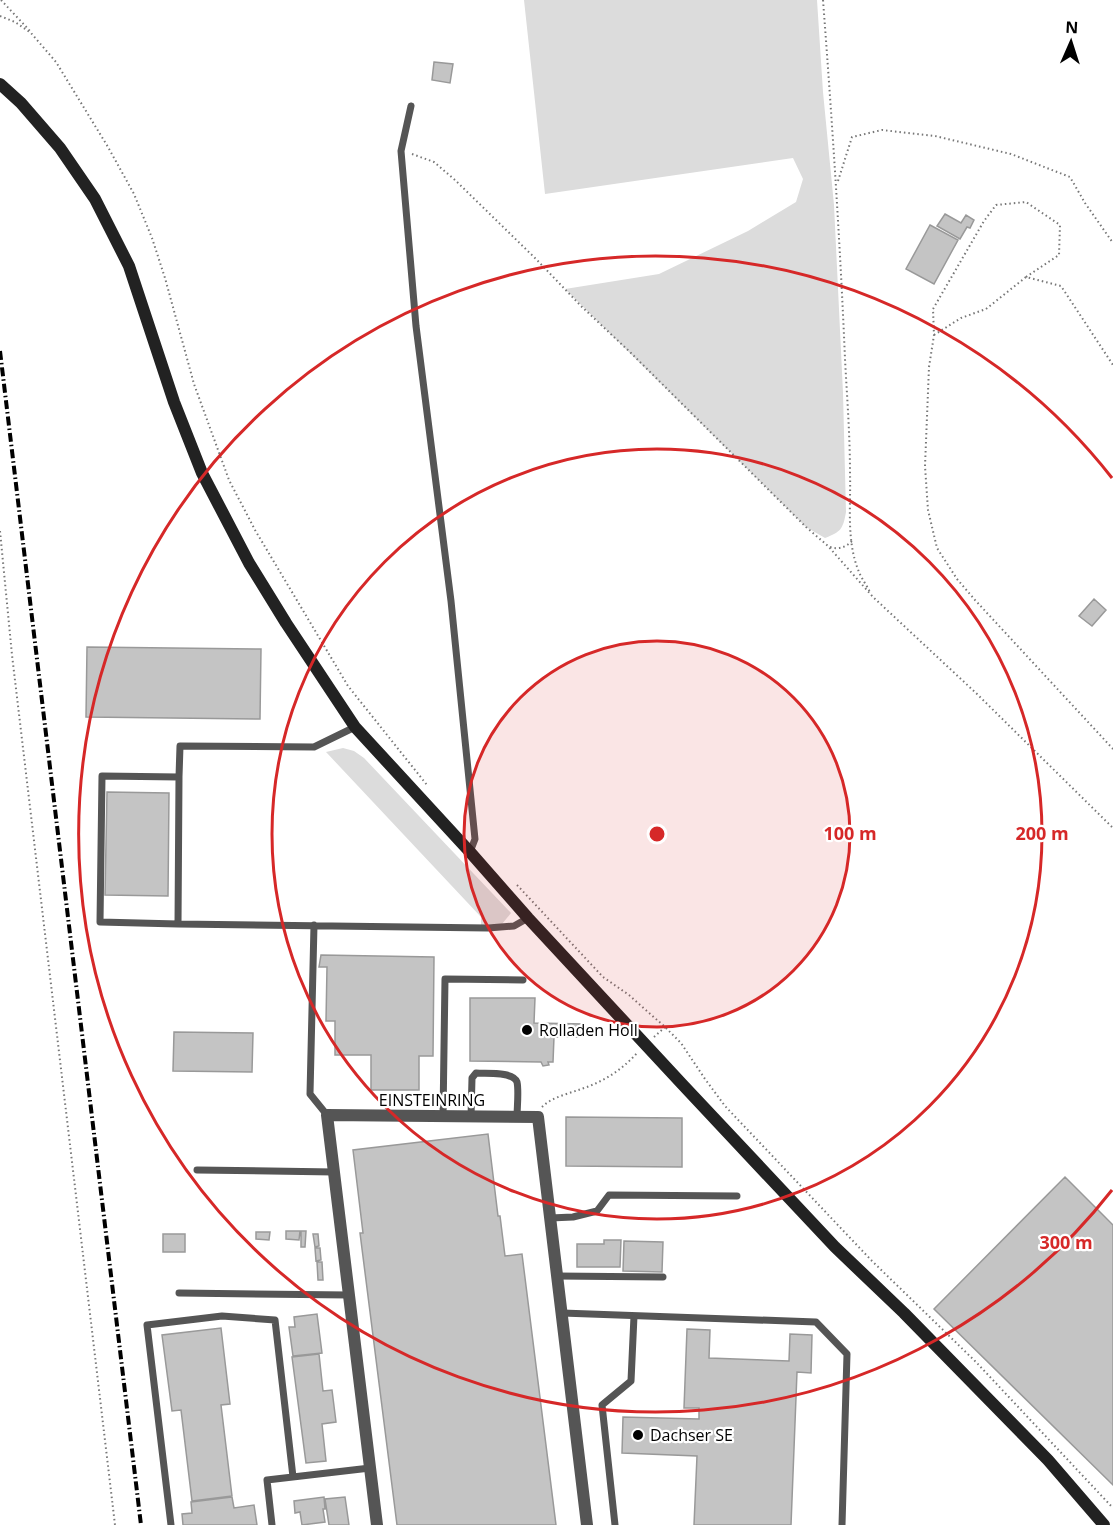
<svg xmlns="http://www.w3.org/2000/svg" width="1113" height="1525" font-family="'Open Sans',sans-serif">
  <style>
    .green { fill: #dcdcdc }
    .building { fill: #c4c4c4; stroke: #999; stroke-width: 1.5 }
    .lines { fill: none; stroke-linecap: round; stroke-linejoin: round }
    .path { stroke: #777; stroke-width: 2; stroke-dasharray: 1.5 3; stroke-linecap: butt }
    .lane { stroke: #555; stroke-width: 7 }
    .street { stroke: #555; stroke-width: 12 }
    .secondary { stroke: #222; stroke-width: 12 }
    .rail { stroke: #000; stroke-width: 4; stroke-dasharray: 9 3 1.5 3; stroke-linecap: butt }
    .ring { fill: none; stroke: #d62828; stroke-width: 3 }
    .poi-dot { fill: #000; stroke: #fff; stroke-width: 2 }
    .labels { text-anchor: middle; stroke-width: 4.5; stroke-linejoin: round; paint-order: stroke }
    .poi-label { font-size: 16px; fill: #000; stroke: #fff; text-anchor: start }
    .street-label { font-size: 16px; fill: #000; stroke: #fff }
    .centre { fill: #d62828; stroke: #fff; stroke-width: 3 }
    .ring-label { font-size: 18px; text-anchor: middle; font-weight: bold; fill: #d62828; stroke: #fff; stroke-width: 4.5; stroke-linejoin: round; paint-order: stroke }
  </style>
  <rect width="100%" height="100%" fill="#fff"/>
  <path class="green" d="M524 0H817L823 92 834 205 843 393 846 512C843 529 841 532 825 538L806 527 565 289 659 274 748 231 796 202 803 179 793 158 545 194Z
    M343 748 354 751 364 758 511 913 502 924 481 925V917L326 752Z"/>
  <path class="building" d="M434 62 453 64 450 83 432 80Z
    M945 214 961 223 966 215 974 220 970 228 967 227 960 239 937 226Z
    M930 225 958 240 934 284 906 269Z
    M1094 599 1106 610 1092 626 1079 616Z
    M87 647 261 649 260 719 86 717Z
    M107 792 169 793 168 896 105 895Z
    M321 955 434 957 433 1056H419V1090H371V1055H335V1021H326L327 967H319Z
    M470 998H535L534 1023 584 1024V1037H554L553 1062H548L549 1065 543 1066 541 1062 470 1061Z
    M174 1032 253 1033 252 1072 173 1071Z
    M566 1117 682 1118V1167L566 1166Z
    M488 1134 498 1216H500L505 1256 522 1254 556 1525H397L360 1233H363L353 1150Z
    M1065 1177 1113 1225V1485L934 1309Z
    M286 1231H300L299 1240 286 1239Z
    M301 1231H306L305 1247H301Z
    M256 1232H270L269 1240 256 1239Z
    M163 1234H185V1252H163Z
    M313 1234H318L319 1246 315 1247Z
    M604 1240H621L620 1267H577V1244H604Z
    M624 1241 663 1242 662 1272 623 1271Z
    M315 1248H320L321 1260 316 1261Z
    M317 1262H322L323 1280H318Z
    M317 1314 322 1353 293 1356 289 1327H295L294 1317Z
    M221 1328 230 1404 221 1405 232 1496 192 1501 181 1410 172 1411 162 1335Z
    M687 1329 710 1330 709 1358 789 1361 790 1334 812 1335 811 1373 797 1372 791 1525H694L697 1456 622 1453 623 1417 699 1419V1408H684Z
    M319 1354 323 1391 332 1390 336 1422 322 1424 326 1461 306 1463 292 1357Z
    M232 1497 234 1508 254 1505 257 1525H183L182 1514 192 1513 191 1502Z
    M324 1497 325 1509H323L325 1522 302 1525 300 1512 295 1513 294 1501Z
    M345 1497 349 1525H329L325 1499Z"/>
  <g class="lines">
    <path class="path" d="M1 0 30 31
      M823 0C832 120 840 239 845 359 847 397 850 435 850 473 851 506 846 541 859 572 862 579 867 586 870 592
      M0 16 15 22 31 33 56 62 108 147 134 194 152 238 165 278 194 384 229 480 255 530 348 686 427 785
      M412 154 434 162 455 180 537 260 581 306 631 353 806 527 828 546 873 597 977 694 1113 828
      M838 181 852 137 882 130 935 136 1011 154 1070 177 1085 203 1113 243
      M1026 277 1059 255 1060 225 1026 202 996 205 984 221 933 309 934 335 929 367 925 466 928 510 937 548 957 579 975 600 1113 749
      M934 335 961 318 986 309 1026 277 1061 286 1113 365
      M0 531 12 655 115 1525
      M830 547C839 550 846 547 852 541
      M517 885 603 977 629 995 665 1027 681 1043 705 1079 725 1106 872 1261 976 1362 1113 1508
      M654 1037 665 1027
      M542 1107C552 1097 568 1094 581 1089 603 1082 622 1070 637 1053"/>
    <path class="lane" d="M411 106 401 151 416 326 451 601 475 839 470 852
      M179 777 180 746 314 747 355 727
      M178 924 100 922 102 776 179 777 178 924 488 928 514 926 528 918
      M314 925 310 1094 327 1115
      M443 1117 445 979 523 980
      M471 1117 472 1078 476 1073C486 1074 513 1071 517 1082 519 1091 517 1108 517 1117
      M197 1170 334 1172
      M550 1218 573 1217 597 1211 609 1195 737 1196
      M557 1276 663 1277
      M179 1293 349 1295
      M562 1313 816 1322 847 1354 842 1525
      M171 1525 147 1325 222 1316 275 1320 293 1477
      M272 1525 267 1480 370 1468
      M615 1525 602 1405 631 1381 634 1316"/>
    <path class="street" d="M377 1525 327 1115 538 1117 587 1525"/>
    <path class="secondary" d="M0 84 21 103 60 148 95 199 129 266 174 402 202 473 249 563 286 623 355 727 470 852 528 918 682 1084 835 1247 904 1313 1048 1460 1104 1525"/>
    <path class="rail" d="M0 351 141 1525"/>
  </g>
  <circle cx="657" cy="834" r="193" fill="#d62828" fill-opacity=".12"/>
  <g class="ring">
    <circle cx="657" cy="834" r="193"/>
    <circle cx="657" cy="834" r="385"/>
    <path d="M1112 1190A578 578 0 1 1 1112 478"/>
  </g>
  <g class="poi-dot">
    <circle cx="527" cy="1030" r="6"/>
    <circle cx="638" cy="1435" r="6"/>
  </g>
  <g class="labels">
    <g class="poi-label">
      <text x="539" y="1036">Rolladen Holl</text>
      <text x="650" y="1441">Dachser SE</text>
    </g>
    <g class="street-label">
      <text x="432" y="1106">EINSTEINRING</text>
    </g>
  </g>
  <circle cx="657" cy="834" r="9" class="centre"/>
  <g class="ring-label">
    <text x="850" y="840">100 m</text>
    <text x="1042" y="840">200 m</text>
    <text x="1066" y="1249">300 m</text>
  </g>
  <g transform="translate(1071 42) rotate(3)" stroke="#ffffff" stroke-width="4.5" paint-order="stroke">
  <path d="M0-4.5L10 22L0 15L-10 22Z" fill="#000000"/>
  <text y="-9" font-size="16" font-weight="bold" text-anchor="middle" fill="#000000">N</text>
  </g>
</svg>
